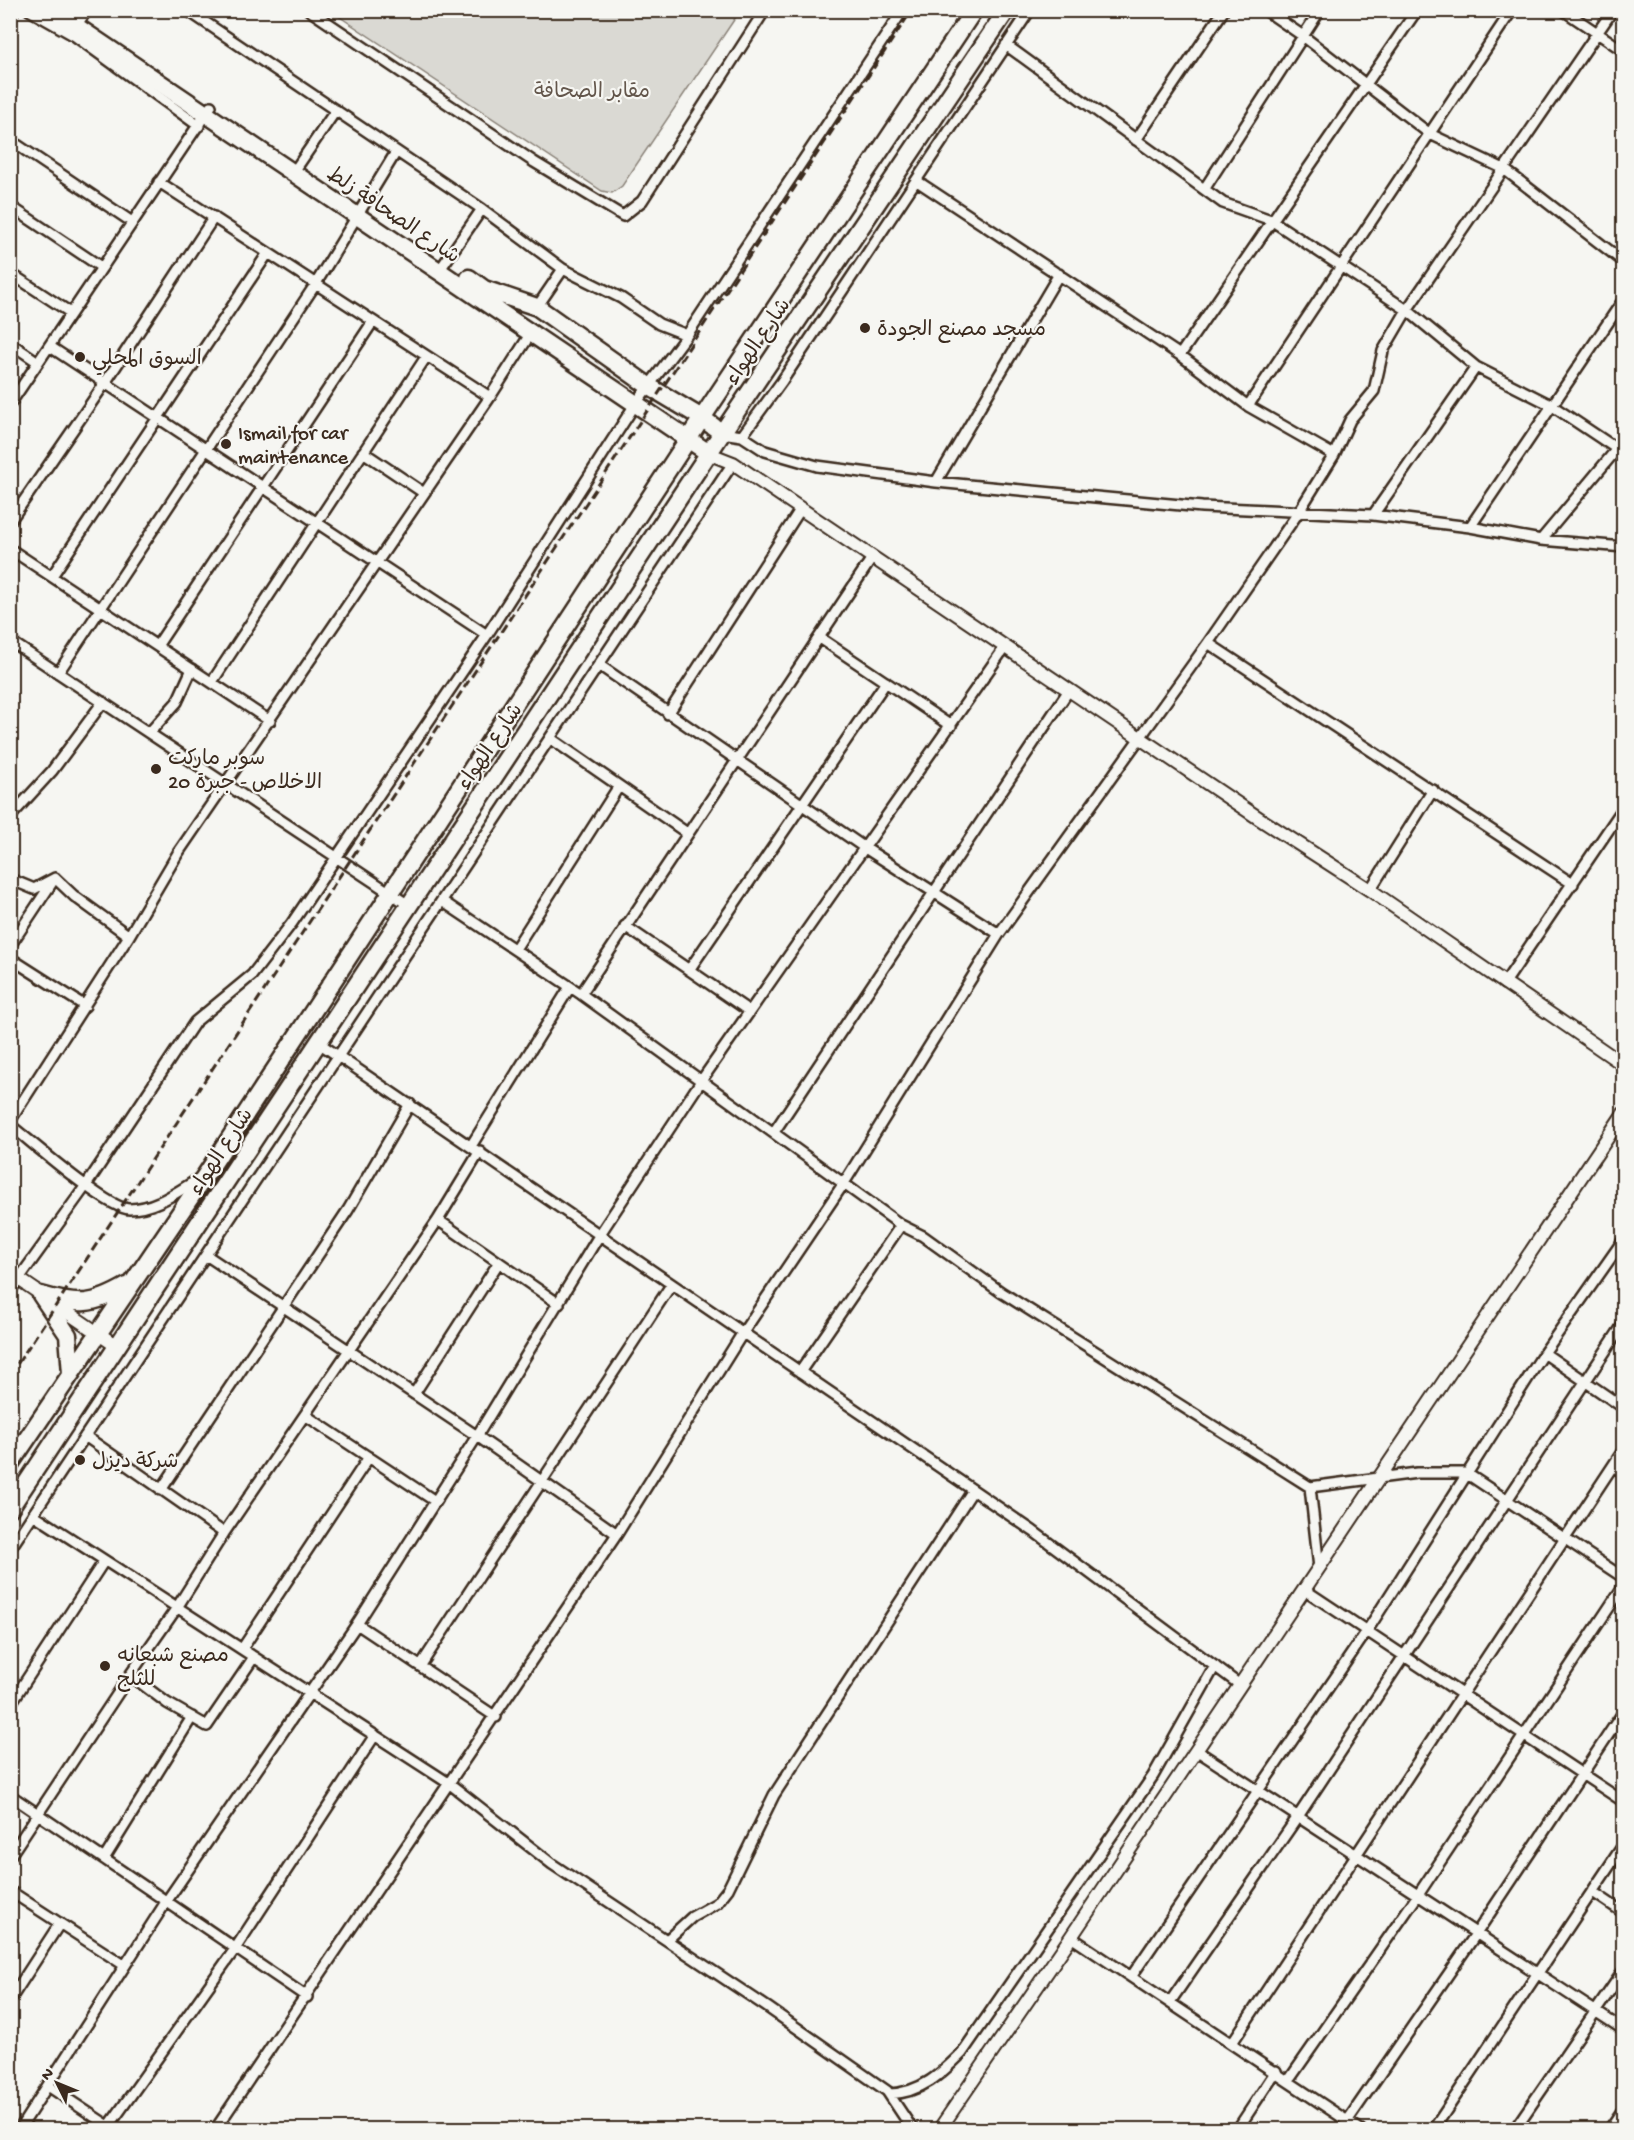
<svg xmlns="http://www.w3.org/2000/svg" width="1634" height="2140" font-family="'Gochi Hand','Playpen Sans Arabic',sans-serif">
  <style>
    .green { fill: #dad9d3; stroke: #8a8278; stroke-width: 1.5 }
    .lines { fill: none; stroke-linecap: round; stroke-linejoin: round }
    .street-casing { stroke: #3b2a1e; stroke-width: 14 }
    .secondary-casing { stroke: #3b2a1e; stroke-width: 16 }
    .highway-casing { stroke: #3b2a1e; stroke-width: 21 }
    .street { stroke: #f6f6f2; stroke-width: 9 }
    .secondary { stroke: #f6f6f2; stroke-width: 12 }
    .highway { stroke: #f6f6f2; stroke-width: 16 }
    .rail { stroke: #3b2a1e; stroke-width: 3; stroke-dasharray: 9 4.5; stroke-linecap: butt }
    .poi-dot { fill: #3b2a1e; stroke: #f6f6f2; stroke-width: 2 }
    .labels { text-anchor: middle; stroke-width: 4.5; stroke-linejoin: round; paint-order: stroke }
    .park-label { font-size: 21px; fill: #63564b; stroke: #f6f6f2 }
    .street-label { font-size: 21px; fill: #3b2a1e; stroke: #f6f6f2 }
    .poi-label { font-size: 21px; fill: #3b2a1e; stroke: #f6f6f2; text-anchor: start }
  </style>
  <rect width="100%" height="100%" fill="#f6f6f2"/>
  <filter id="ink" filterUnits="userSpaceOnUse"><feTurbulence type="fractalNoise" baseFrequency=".0167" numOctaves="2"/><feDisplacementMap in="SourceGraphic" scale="12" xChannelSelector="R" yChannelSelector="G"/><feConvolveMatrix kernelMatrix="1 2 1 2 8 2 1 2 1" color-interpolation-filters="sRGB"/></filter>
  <g filter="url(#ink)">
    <path class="green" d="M331 11 740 10V11L622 186 612 193 602 191Z"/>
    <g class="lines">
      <g class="street-casing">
        <path id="street" d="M29 10 75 36 199 126
          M187 10 482 209 563 269 621 298 659 324 687 335
          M309 10 534 162 623 216 642 201 765 10
          M1265 10 1303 36 1430 134 1504 169 1624 262
          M1563 10 1624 51
          M10 16 14 10
          M76 26 87 10
          M1006 45 1223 203 1271 220 1407 310 1476 367 1551 405 1617 449 1541 540
          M10 140 132 222
          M1136 140 1224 10
          M293 173 336 110
          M917 181 1180 355 1248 406 1334 455
          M159 182 490 397
          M1205 188 1320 10
          M10 206 101 267
          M439 271 482 209
          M10 273 71 313
          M537 307 563 269
          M10 343 38 362
          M49 346 487 635
          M1180 355 1417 10
          M10 404 211 106
          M1248 406 1512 10
          M722 433 742 436 765 451 817 466 936 482 1202 507 1373 515 1470 527 1541 540 1624 547
          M742 436 782 381 1030 10
          M363 452 424 493
          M936 482 1059 274
          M1373 515 1476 367
          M10 521 105 383 214 217
          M1470 527 1624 299
          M10 549 270 721
          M52 576 268 253
          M820 638 951 726
          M10 641 410 906
          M1208 643 1573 884
          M157 646 372 323
          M599 665 865 848 999 934
          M58 673 315 285 396 152
          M212 682 426 357
          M668 714 800 510
          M150 732 177 702 192 669
          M550 738 687 833
          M10 817 52 771 103 702
          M55 878 74 896 129 936
          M10 879 34 889 55 878
          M1370 890 1433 790
          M442 901 581 994 901 1225 923 1236 1001 1292 1310 1487 1417 1473H1466L1624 1578
          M625 926 749 1011
          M10 946 55 878
          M515 949 619 786
          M10 958 85 1006
          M689 970 886 682
          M1504 984 1624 807
          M581 994 872 558
          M319 1043 1033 1531 1240 1685
          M10 1121 129 936 178 853 490 397 531 333
          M10 1125C32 1142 107 1209 129 1209 156 1209 178 1191 200 1178
          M774 1132 1069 690
          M471 1146 570 987
          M438 1220 559 1304
          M206 1255 477 1436 617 1534
          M10 1291 87 1184 195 1022 252 975 292 923 487 635 636 403 687 335 903 10
          M1544 1353 1624 1408
          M800 1372 901 1225
          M414 1394 499 1262
          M305 1415 435 1501
          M85 1436 224 1533
          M1613 1466 1624 1473
          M1310 1487 1319 1568
          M161 1490 348 1210 410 1104
          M33 1514 450 1784 552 1864 767 2007 887 2091 913 2130
          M10 1549 733 463
          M1305 1590 1624 1802
          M357 1624 496 1717
          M242 1649 369 1457
          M421 1665 671 1285
          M130 1675 167 1703 207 1726 254 1657
          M10 1705 104 1561
          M1196 1750 1624 2030
          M10 1795 307 1997
          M10 1856 130 1675 176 1609 224 1533 438 1220 480 1151
          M104 1859 192 1717
          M10 1891 124 1965
          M1593 1892 1624 1913
          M1071 1937 1361 2130
          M667 1940 692 1917 717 1903 728 1889 774 1795 973 1490
          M1131 1977 1367 1631 1544 1353 1624 1239
          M10 2000 60 1923
          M1170 2002 1297 1818 1624 1323
          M1232 2043 1624 1449
          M1289 2080 1418 1895 1624 1585
          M48 2086 113 2129
          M889 2094C921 2093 941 2074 962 2053L1153 1776 1215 1666
          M1348 2120 1476 1934 1624 1711
          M109 2126 235 1949 375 1735
          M19 2130 166 1902 357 1624 477 1436 600 1234 701 1081 1005 647
          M215 2130 617 1534 742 1334 844 1183 999 934 1208 643 1298 513 1334 455 1350 420 1374 391 1383 351 1407 310 1613 10
          M1237 2130 1276 2071
          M1433 2130 1624 1844
          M1514 2130 1624 1970
          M1609 2130 1624 2108"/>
      </g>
      <g class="secondary-casing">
        <path id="secondary" d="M710 454 733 463 1260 819 1370 890 1624 1065
          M10 1273 118 1347
          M939 2130 1071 1937 1624 1113"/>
      </g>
      <g class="highway-casing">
        <path id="highway" d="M52 10 710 454
          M469 278 484 289 537 307 650 387 702 418 722 433
          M41 1295C79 1306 92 1306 127 1286
          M41 1295 68 1335 71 1373
          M10 1464 207 1173 702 418 974 10
          M10 1508 722 433 1007 10"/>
      </g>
      <use href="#street" class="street"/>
      <use href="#secondary" class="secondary"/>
      <use href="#highway" class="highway"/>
      <path class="rail" d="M10 1375 912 10"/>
    </g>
  </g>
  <g class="poi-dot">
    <circle cx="865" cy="328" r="6"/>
    <circle cx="80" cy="357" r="6"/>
    <circle cx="226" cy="444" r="6"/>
    <circle cx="156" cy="769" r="6"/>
    <circle cx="80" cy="1460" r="6"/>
    <circle cx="105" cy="1666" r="6"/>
  </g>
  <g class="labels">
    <g class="park-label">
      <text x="592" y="97">مقابر الصحافة</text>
    </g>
    <g class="street-label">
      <text transform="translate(394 214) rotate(34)" y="7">شارع الصحافة زلط</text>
      <text transform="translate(757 341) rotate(-56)" y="7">شارع الهواء</text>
      <text transform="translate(489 746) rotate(-56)" y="7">شارع الهواء</text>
      <text transform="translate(220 1151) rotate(-57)" y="7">شارع الهواء</text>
    </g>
    <g class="poi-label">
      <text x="877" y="335">مسجد مصنع الجودة</text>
      <text x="92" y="364">السوق المحلي</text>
      <text x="238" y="439">Ismail for car<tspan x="238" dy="24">maintenance</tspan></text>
      <text x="168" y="764">سوبر ماركت<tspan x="168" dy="24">الاخلاص - جبرة 20</tspan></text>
      <text x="92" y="1467">شركة ديزل</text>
      <text x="117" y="1661">مصنع شبعانه<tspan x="117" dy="24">للثلج</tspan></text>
    </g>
  </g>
  <rect width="1634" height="2140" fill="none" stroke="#f6f6f2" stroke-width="36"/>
  <rect x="18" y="18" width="1598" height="2104" fill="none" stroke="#3b2a1e" stroke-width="2" filter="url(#ink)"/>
  <g transform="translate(57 2083) rotate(313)" stroke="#f6f6f2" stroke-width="4.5" paint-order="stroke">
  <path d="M0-4.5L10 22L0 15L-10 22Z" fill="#3b2a1e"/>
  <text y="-9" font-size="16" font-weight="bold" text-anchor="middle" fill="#3b2a1e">N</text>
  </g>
</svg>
